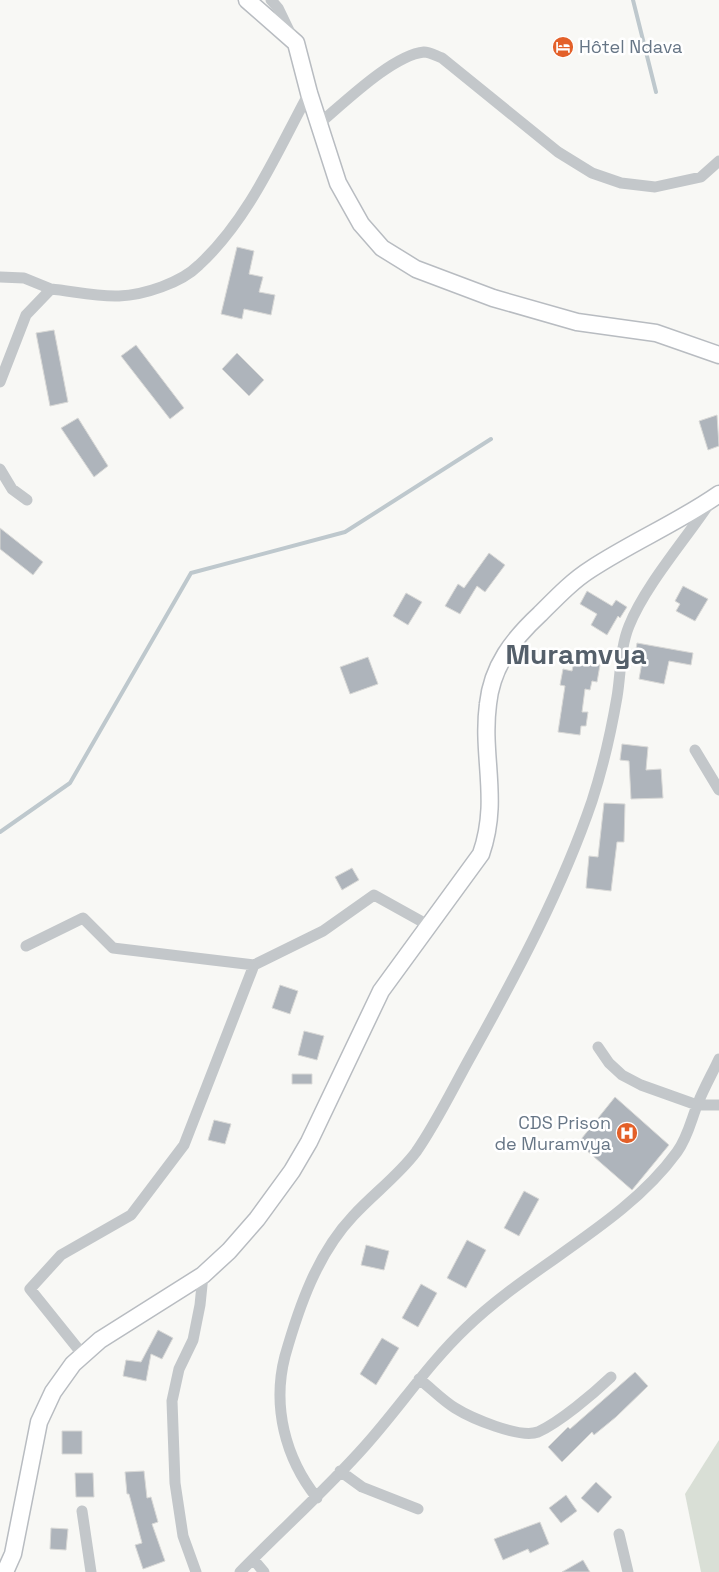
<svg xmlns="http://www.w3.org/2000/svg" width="719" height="1572" font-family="'Space Grotesk',sans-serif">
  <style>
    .green { fill: #d9dfd6 }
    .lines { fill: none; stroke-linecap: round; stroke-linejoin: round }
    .stream { stroke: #bec8cd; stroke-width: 4 }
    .building { fill: #aeb4bb; stroke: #d9d9d7 }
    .secondary-casing { stroke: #b8bcc1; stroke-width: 19 }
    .minor { stroke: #c3c7ca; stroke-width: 11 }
    .secondary { stroke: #fff; stroke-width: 16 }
    .labels { text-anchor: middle; stroke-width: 5; stroke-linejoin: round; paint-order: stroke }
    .poi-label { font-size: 18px; fill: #677686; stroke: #fff; text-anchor: start }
    .town-label { font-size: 28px; font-weight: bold; fill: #55606b; stroke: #fff }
  </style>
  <rect width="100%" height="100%" fill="#f8f8f5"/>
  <path class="green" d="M719 1440V1572H701L685 1494Z"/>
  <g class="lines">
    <path class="stream" d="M633 0 656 92
      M0 832 70 783 191 573 345 532 491 439"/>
  </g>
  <path class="building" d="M237 247 254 251 249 274 263 277 259 292 275 295 271 315 244 309 242 319 221 314Z
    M54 330 68 402 50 406 36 333Z
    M136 345 184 408 170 419 121 356Z
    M237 353 264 380 249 396 222 369Z
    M717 415 719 446 708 450 699 421Z
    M78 418 108 466 94 477 61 428Z
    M0 528 43 562 33 575 0 549Z
    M489 553 505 565 485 592 477 586 460 614 445 606 458 584 464 588Z
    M683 586 708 599 695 621 676 611 680 604 675 601Z
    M587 591 612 606 616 600 627 607 620 618 618 616 607 635 591 625 597 614 580 604Z
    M406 593 422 602 408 625 393 616Z
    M637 643 693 653 691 665 669 661 664 684 639 679 643 657 635 656Z
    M368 657 378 684 350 694 340 667Z
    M574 661 600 665 597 682 592 681 590 690 585 689 582 712H588L586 726H581L580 735 558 732 565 686 560 685 563 669 572 671Z
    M622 744 648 747 646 770 661 769 663 798 631 799 629 761 620 760Z
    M604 803 625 804 624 842H617L611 891 586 888 589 856 598 857Z
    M352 868 359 880 342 890 335 877Z
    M280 985 298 991 290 1014 272 1008Z
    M304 1031 324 1036 317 1060 298 1055Z
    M292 1074H312V1084H292Z
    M615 1097 669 1145 632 1190 578 1143Z
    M214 1120 231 1124 225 1144 208 1140Z
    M524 1191 539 1199 519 1236 504 1228Z
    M467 1240 486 1250 466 1288 447 1278Z
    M366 1245 389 1251 384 1270 361 1265Z
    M421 1284 437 1293 418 1327 402 1318Z
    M158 1330 173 1338 162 1359 151 1354 146 1381 123 1376 126 1360 141 1362Z
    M382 1338 399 1348 376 1385 360 1374Z
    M635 1372 648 1386 616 1417 594 1435 592 1432 562 1462 548 1447 568 1427 570 1429Z
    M62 1431H82V1454H62Z
    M144 1471 147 1498 151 1497 158 1522 152 1524 165 1561 143 1569 135 1545 142 1543 129 1494H127L125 1472Z
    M75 1473H93L94 1497H76Z
    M596 1482 612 1497 598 1513 581 1498Z
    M566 1495 577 1511 561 1523 549 1508Z
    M540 1522 549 1544 530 1553 528 1549 503 1560 494 1539Z
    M51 1528 68 1529 66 1550 50 1549Z
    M583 1560 590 1572H562Z"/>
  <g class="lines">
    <g class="secondary-casing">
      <path id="secondary" d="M247 0 296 43 309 93 338 183 361 224 382 248 416 269 493 298 577 322 656 333 719 355
        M5 1572 13 1554 39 1422 53 1392 73 1364 100 1340 203 1275 229 1251 257 1219 292 1171 309 1142 381 991 481 854C500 800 481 757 488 704 492 666 513 639 540 614 556 598 572 581 591 569 632 542 679 522 719 494"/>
    </g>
    <path class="minor" d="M271 0 278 8 292 37
      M320 123C345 102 393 55 424 52 430 52 436 56 442 58L558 152 592 173 621 183 655 187 701 177 719 161
      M0 277 24 278 51 289
      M0 382 26 315 51 289C72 291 97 297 119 296 144 295 181 283 199 265 249 219 277 152 309 93
      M0 469 12 489 27 500
      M695 750 719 790
      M26 946 83 918 113 948 254 965
      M598 1047 609 1063 622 1075 641 1085 697 1105H719
      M83 1355 30 1289 61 1255 131 1215 184 1145 254 965 323 931 374 895 428 925
      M419 1379C431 1388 442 1400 455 1408 471 1418 520 1439 538 1432 560 1422 593 1394 611 1377
      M340 1471 362 1487 418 1509
      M317 1498C285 1458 272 1406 285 1356 299 1307 317 1254 353 1216 373 1194 398 1176 416 1152 437 1122 454 1086 472 1054 517 973 562 889 592 801 603 767 611 732 617 697 621 673 620 648 629 626 645 586 685 540 709 504
      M82 1511 91 1572
      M619 1534 628 1572
      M253 1559 264 1572
      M196 1572 183 1536 175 1483 172 1401 179 1369 193 1340 200 1305 203 1275
      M240 1572C281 1530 326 1490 365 1446 400 1407 428 1364 466 1328 531 1265 625 1224 677 1152 688 1137 691 1120 698 1103 704 1088 712 1074 719 1059"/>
    <use href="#secondary" class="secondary"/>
  </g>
  <defs>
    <g id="hotel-disc" transform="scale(1.125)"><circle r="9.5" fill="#e36029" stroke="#fff"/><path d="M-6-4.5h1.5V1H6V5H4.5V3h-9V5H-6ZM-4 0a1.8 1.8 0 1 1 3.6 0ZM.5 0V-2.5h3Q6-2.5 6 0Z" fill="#fff"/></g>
    <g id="hospital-disc" transform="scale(1.125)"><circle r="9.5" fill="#e36029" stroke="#fff"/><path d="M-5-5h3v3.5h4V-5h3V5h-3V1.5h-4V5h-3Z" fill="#fff"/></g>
  </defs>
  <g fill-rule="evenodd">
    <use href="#hotel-disc" x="563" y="47"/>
    <use href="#hospital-disc" x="627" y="1133"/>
  </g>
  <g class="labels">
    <g class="poi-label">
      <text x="579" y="53">Hôtel Ndava</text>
      <text x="611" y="1129" text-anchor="end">CDS Prison<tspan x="611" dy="21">de Muramvya</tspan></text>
    </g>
    <g class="town-label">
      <text x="576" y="664">Muramvya</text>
    </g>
  </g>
</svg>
